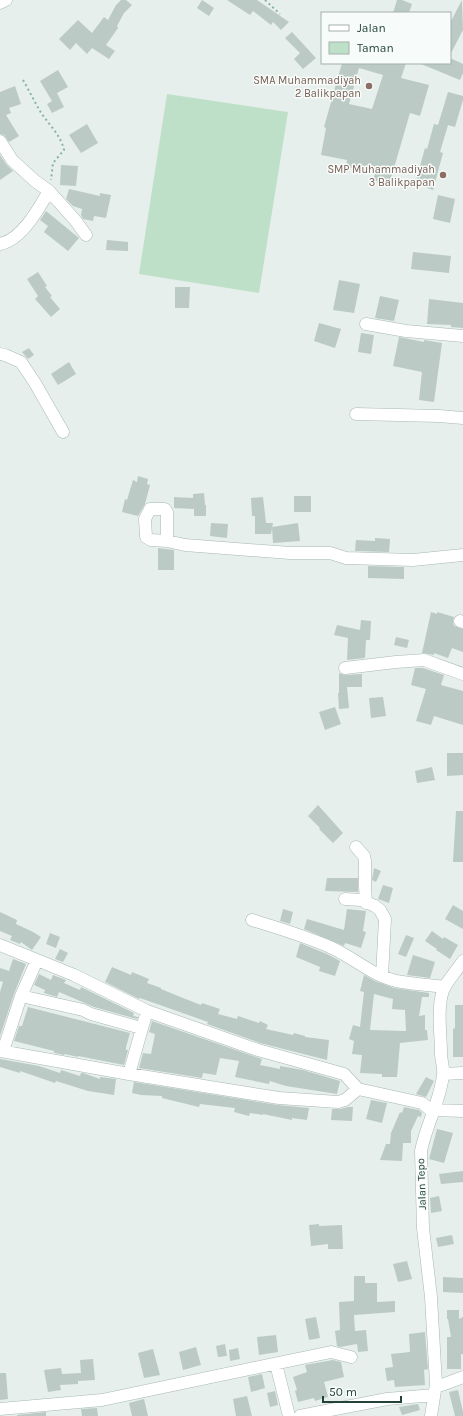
<svg xmlns="http://www.w3.org/2000/svg" width="463" height="1416" font-family="Karla,sans-serif">
  <style>
    .green { fill: #bfe0c8 }
    .building { fill: #bbcac4; fill-rule: evenodd }
    .lines { fill: none; stroke-linecap: round; stroke-linejoin: round }
    .minor-casing { stroke: #a8b8b2; stroke-width: 13 }
    .path { stroke: #86b3a5; stroke-width: 2; stroke-dasharray: 2 3; stroke-linecap: butt }
    .minor { stroke: #fff; stroke-width: 12 }
    .education-dot { fill: #8d6e63; stroke: #f7fbf9; stroke-width: 1.5 }
    .labels { text-anchor: middle; stroke-width: 3; stroke-linejoin: round; paint-order: stroke }
    .education-label { font-size: 11px; fill: #785e54; stroke: #f7fbf9; text-anchor: end }
    .street-label { font-size: 11px; fill: #24423a; stroke: #f7fbf9 }
  </style>
  <rect width="100%" height="100%" fill="#e6efeb"/>
  <path class="green" d="M167 94 288 112 259 293 139 274Z"/>
  <path class="building" d="M121 0H126L132 5 124 13 117 26 118 28 106 45 115 51 109 59 92 48 87 54 76 43 70 50 59 39 78 20 92 33 104 17 108 20 116 5Z
    M202 0 214 8 209 16 197 8Z
    M227 0H257L289 22 281 30 273 22 271 25 253 11 250 15Z
    M397 0H402L412 4 409 13H393Z
    M462 0 463 30 450 55V23Z
    M292 32 316 58 303 69 294 59 300 53 285 38Z
    M450 58 463 64V73L460 80 421 64V63H450Z
    M342 63H406L401 78 429 85 420 116 410 113 389 185 373 180 375 173 346 167 347 160 321 155 326 128 324 127ZM359 68 383 75 372 109 349 104Z
    M58 70 68 87 57 93 64 107 52 113 47 104 52 101 40 81Z
    M15 86 21 104 9 108 11 113 6 115 19 136 9 142 4 135 0 134V92Z
    M448 92 463 96V100L455 127 448 125 440 152 443 153 433 190 415 184 425 148 427 149 434 124 438 125Z
    M87 124 98 143 81 153 69 135Z
    M0 155 6 164 13 171 0 180Z
    M61 165 78 166 76 186 60 185Z
    M69 189 100 196V193L111 195 106 218 94 216 93 221 83 219 81 215 82 209 73 206 66 199Z
    M438 195 455 199 450 223 433 219Z
    M46 211 79 238 68 251 44 232 48 226 40 220Z
    M107 240 128 242V251L106 250Z
    M413 252 451 256 449 273 411 269Z
    M38 272 47 286 45 287 52 296 50 297 60 309 51 317 35 299 38 296 27 279Z
    M339 280 360 284 354 313 333 310Z
    M175 287H190L189 308H175Z
    M380 296 399 300 394 321 375 318Z
    M429 299 463 303V328L451 327V325L427 324Z
    M319 323 341 329 335 348 314 341Z
    M361 333 374 335 371 354 358 352Z
    M399 337 424 342V340L442 343 434 402 419 400 422 372 393 366Z
    M29 348 34 355 28 359 22 352Z
    M69 362 76 374 58 385 51 374Z
    M138 476 148 479 147 484 150 485 145 504 138 516 122 512 125 499 127 500 133 480 137 482Z
    M204 493 205 505H206V516H194V509L174 508V497L193 498V494Z
    M294 496H311V512H294Z
    M263 497 266 523H273L271 534H255V516H252L251 498Z
    M211 523 228 524 227 538 210 536Z
    M298 523 300 541 273 543 272 527Z
    M375 538 390 539 389 552 355 551 356 540 375 541Z
    M158 548 174 550V570H158Z
    M368 566 404 567V579L368 578Z
    M431 612 437 614V612L454 617 453 622 454 626 463 629V652L452 648 448 658 434 653V655L422 653Z
    M361 620 371 621 370 640H366L365 658 347 660 348 638 334 635 337 625 360 630Z
    M396 637 409 640 407 648 394 645Z
    M415 668H423L444 675 441 685 463 691V725L434 716 431 725 416 721 426 689 411 685Z
    M339 673 345 675 362 674V687H347L349 708 339 709 338 693H339Z
    M383 697 386 716 371 718 369 698Z
    M335 707 341 724 325 730 319 712Z
    M447 753H463V775L447 776Z
    M432 767 435 780 417 783 415 771Z
    M318 805 343 833 333 843 319 829 320 828 308 816Z
    M456 811H463V862H453Z
    M374 868 381 871 376 882 372 880Z
    M327 878H358V892L325 891Z
    M383 885 393 888 389 903 378 899Z
    M453 905 463 911V929L445 919Z
    M283 909 293 912 290 924 280 921Z
    M347 909 366 911 363 931 366 932 361 948 345 943 344 946 304 929 307 919 344 930Z
    M0 912 17 920 16 924 33 932 41 937 32 950 21 942 20 944 10 940 12 936 0 931Z
    M432 931 443 939 444 937 458 945 450 959 436 950 437 949 425 941Z
    M50 933 60 937 56 948 46 944Z
    M406 935 414 938 406 957 398 954Z
    M300 943 327 954 340 961 335 976 319 971 320 967 296 957Z
    M60 949 68 953 63 962 55 959Z
    M413 955 435 962 430 978 407 975Z
    M13 959 26 964 14 994 0 1036V992L3 982 0 981V968L9 971Z
    M112 967 131 975 132 972 149 979 147 983 161 988V989L183 998 201 1005 202 1003 220 1009 218 1014 237 1019 238 1016 259 1023 260 1021 268 1025 266 1029 293 1035 294 1033 305 1036V1037L329 1040 327 1060 260 1043 207 1024 208 1022 140 998 139 999 105 982Z
    M39 974 51 980 53 975 66 980 64 983 80 990 81 987 134 1013 133 1016 138 1017 137 1019 94 1007 59 992 57 997 44 993 45 990 34 985Z
    M364 975 375 981 394 988 429 993V997H422L419 1016 425 1015V1030H427L428 1040 400 1043 397 1077H382V1074L360 1073 362 1055 352 1054 354 1041 349 1039 353 1025 360 1027 364 992 360 991ZM374 994 393 999 392 1009 405 1010 406 1031 370 1030Z
    M455 1005H463V1057H453V1029L455 1028Z
    M28 1007 130 1033 126 1047V1050H128L124 1065 78 1056V1057L65 1054 64 1055 55 1053H54V1051L14 1041 19 1026H22Z
    M152 1021 262 1059 260 1065 280 1069V1066L303 1070 340 1081 337 1094 286 1086 270 1081 269 1084 235 1077 239 1061 220 1058 216 1075 203 1073 202 1078 139 1068 143 1053 151 1054 155 1034 149 1032Z
    M0 1059 39 1066 60 1073 61 1070 80 1076 81 1073H83L100 1079V1077L116 1079 114 1095 88 1091 56 1081 55 1083 20 1071V1073L0 1067Z
    M426 1077 434 1081 426 1097 416 1094Z
    M134 1082 278 1105 309 1108 307 1120 292 1118V1120L263 1114V1115L250 1113 249 1116 234 1112 235 1108 200 1104 199 1107 162 1098V1096L141 1095 132 1093Z
    M371 1100 387 1103 382 1123 366 1119Z
    M348 1107H353L352 1121 331 1120 332 1109H340Z
    M404 1107 419 1110 422 1113 421 1117 418 1116 411 1131V1143H403L402 1161 380 1160 386 1144H390L391 1133 400 1112 402 1113Z
    M437 1129 453 1133 444 1163 429 1159Z
    M463 1171V1182L441 1184 439 1174Z
    M439 1196 442 1211 431 1213 430 1198Z
    M319 1224V1226L342 1225 343 1249H328V1244L311 1246 309 1225Z
    M452 1235 454 1244 438 1247 436 1238Z
    M407 1261 412 1279 398 1282 393 1264Z
    M354 1276H365V1283H377V1302L395 1301V1312L354 1315 355 1331 366 1330 368 1351 358 1352 357 1344 340 1347 337 1346 335 1331 340 1330 339 1302 354 1301Z
    M443 1277 463 1278V1293L443 1292Z
    M447 1310H459V1319L463 1317V1354H461V1369H447V1337H451L448 1319H447Z
    M316 1317 320 1338 309 1340 305 1319Z
    M425 1332 428 1369 424 1370 425 1385 395 1387 394 1380 387 1381 385 1368 393 1367 391 1354 410 1352 409 1334Z
    M276 1335 278 1352 259 1355 257 1337Z
    M225 1344 227 1356 218 1357 216 1346Z
    M196 1347 201 1365 183 1370 179 1352Z
    M238 1348 240 1359 230 1361 229 1350Z
    M153 1349 160 1375 144 1378 138 1353Z
    M93 1359 95 1380 78 1381V1384L60 1385 61 1390 48 1392 44 1370 61 1368 62 1374 81 1373 80 1360Z
    M333 1360 341 1362 344 1377 324 1382 328 1397 315 1401 314 1398 298 1402 295 1391 297 1390 293 1377 307 1372 305 1365Z
    M0 1373H6L8 1399 0 1400Z
    M262 1374 265 1388 251 1392 248 1377Z
    M458 1390 463 1412V1416H455L449 1392Z
    M275 1391 278 1405 270 1407 267 1393Z
    M247 1396 252 1416H236L233 1399Z
    M144 1399 148 1416H132L129 1403Z
    M418 1404 420 1410 402 1415 399 1407Z
    M97 1408 98 1416H82L81 1409Z
    M46 1412V1416H17V1415Z"/>
  <g class="lines">
    <g class="minor-casing">
      <path id="minor" d="M0 3 6 0
        M0 141 12 160 35 181 49 191
        M0 244C22 240 39 208 49 191L75 220 86 235
        M366 324 406 331 463 336
        M0 354 5 355 21 362 35 383 63 432
        M356 414 439 416 463 418
        M167 541V512L165 509H150L145 519 146 537 151 540 167 541 185 545 290 553H330L346 558 413 560 463 555
        M460 621 463 622
        M345 668 396 662 424 660 463 674
        M356 847 364 856 365 861V886L366 903
        M345 899 361 900 375 906 380 910 385 919 382 976
        M252 920C278 928 305 936 330 947 353 957 371 975 396 981 412 984 428 985 445 987
        M0 945 74 975 147 1011 258 1050 344 1074 358 1089 422 1103 432 1111
        M21 996 83 1010 91 1014 141 1028
        M0 1051 129 1074 279 1098 338 1102 345 1100 358 1089
        M3 1051 21 996 37 960
        M129 1074 147 1011
        M443 1074 463 1073
        M434 1110 463 1111
        M276 1364 289 1416
        M436 1384 442 1385 463 1377
        M0 1409 102 1400 331 1352 351 1357
        M300 1416 387 1399 434 1395
        M431 1416 436 1384 431 1297 423 1228 421 1151C426 1125 440 1102 443 1075 444 1068 441 1060 441 1053 441 1034 436 1003 445 986 450 978 457 970 463 961"/>
    </g>
    <path class="path" d="M265 0 280 14
      M23 80C29 90 34 101 40 111 48 124 61 135 64 150L53 163 51 180"/>
    <use href="#minor" class="minor"/>
  </g>
  <g class="education-dot">
    <circle cx="369" cy="86" r="4"/>
    <circle cx="443" cy="175" r="4"/>
  </g>
  <g class="labels">
    <g class="education-label">
      <text x="361" y="84">SMA Muhammadiyah<tspan x="361" dy="13">2 Balikpapan</tspan></text>
      <text x="435" y="173">SMP Muhammadiyah<tspan x="435" dy="13">3 Balikpapan</tspan></text>
    </g>
    <g class="street-label">
      <text transform="translate(421 1184) rotate(-92)" y="4">Jalan Tepo</text>
    </g>
  </g>
  <rect x="321" y="12" width="130" height="52" fill="#f7fbf9" stroke="#a3b1ad"/>
  <rect x="329" y="25" width="20" height="6" fill="#ffffff" stroke="#a3b1ad"/>
  <text x="357" y="32" font-size="12" fill="#24423a">Jalan</text>
  <rect x="329" y="42" width="20" height="12" fill="#bfe0c8" stroke="#a3b1ad"/>
  <text x="357" y="52" font-size="12" fill="#24423a">Taman</text>
  <path d="M323 1396v6h78v-6" fill="none" stroke="#24423a" stroke-width="2"/>
  <text x="329" y="1396" font-size="12" fill="#24423a" stroke="#f7fbf9" stroke-width="3" paint-order="stroke">50 m</text>
</svg>
